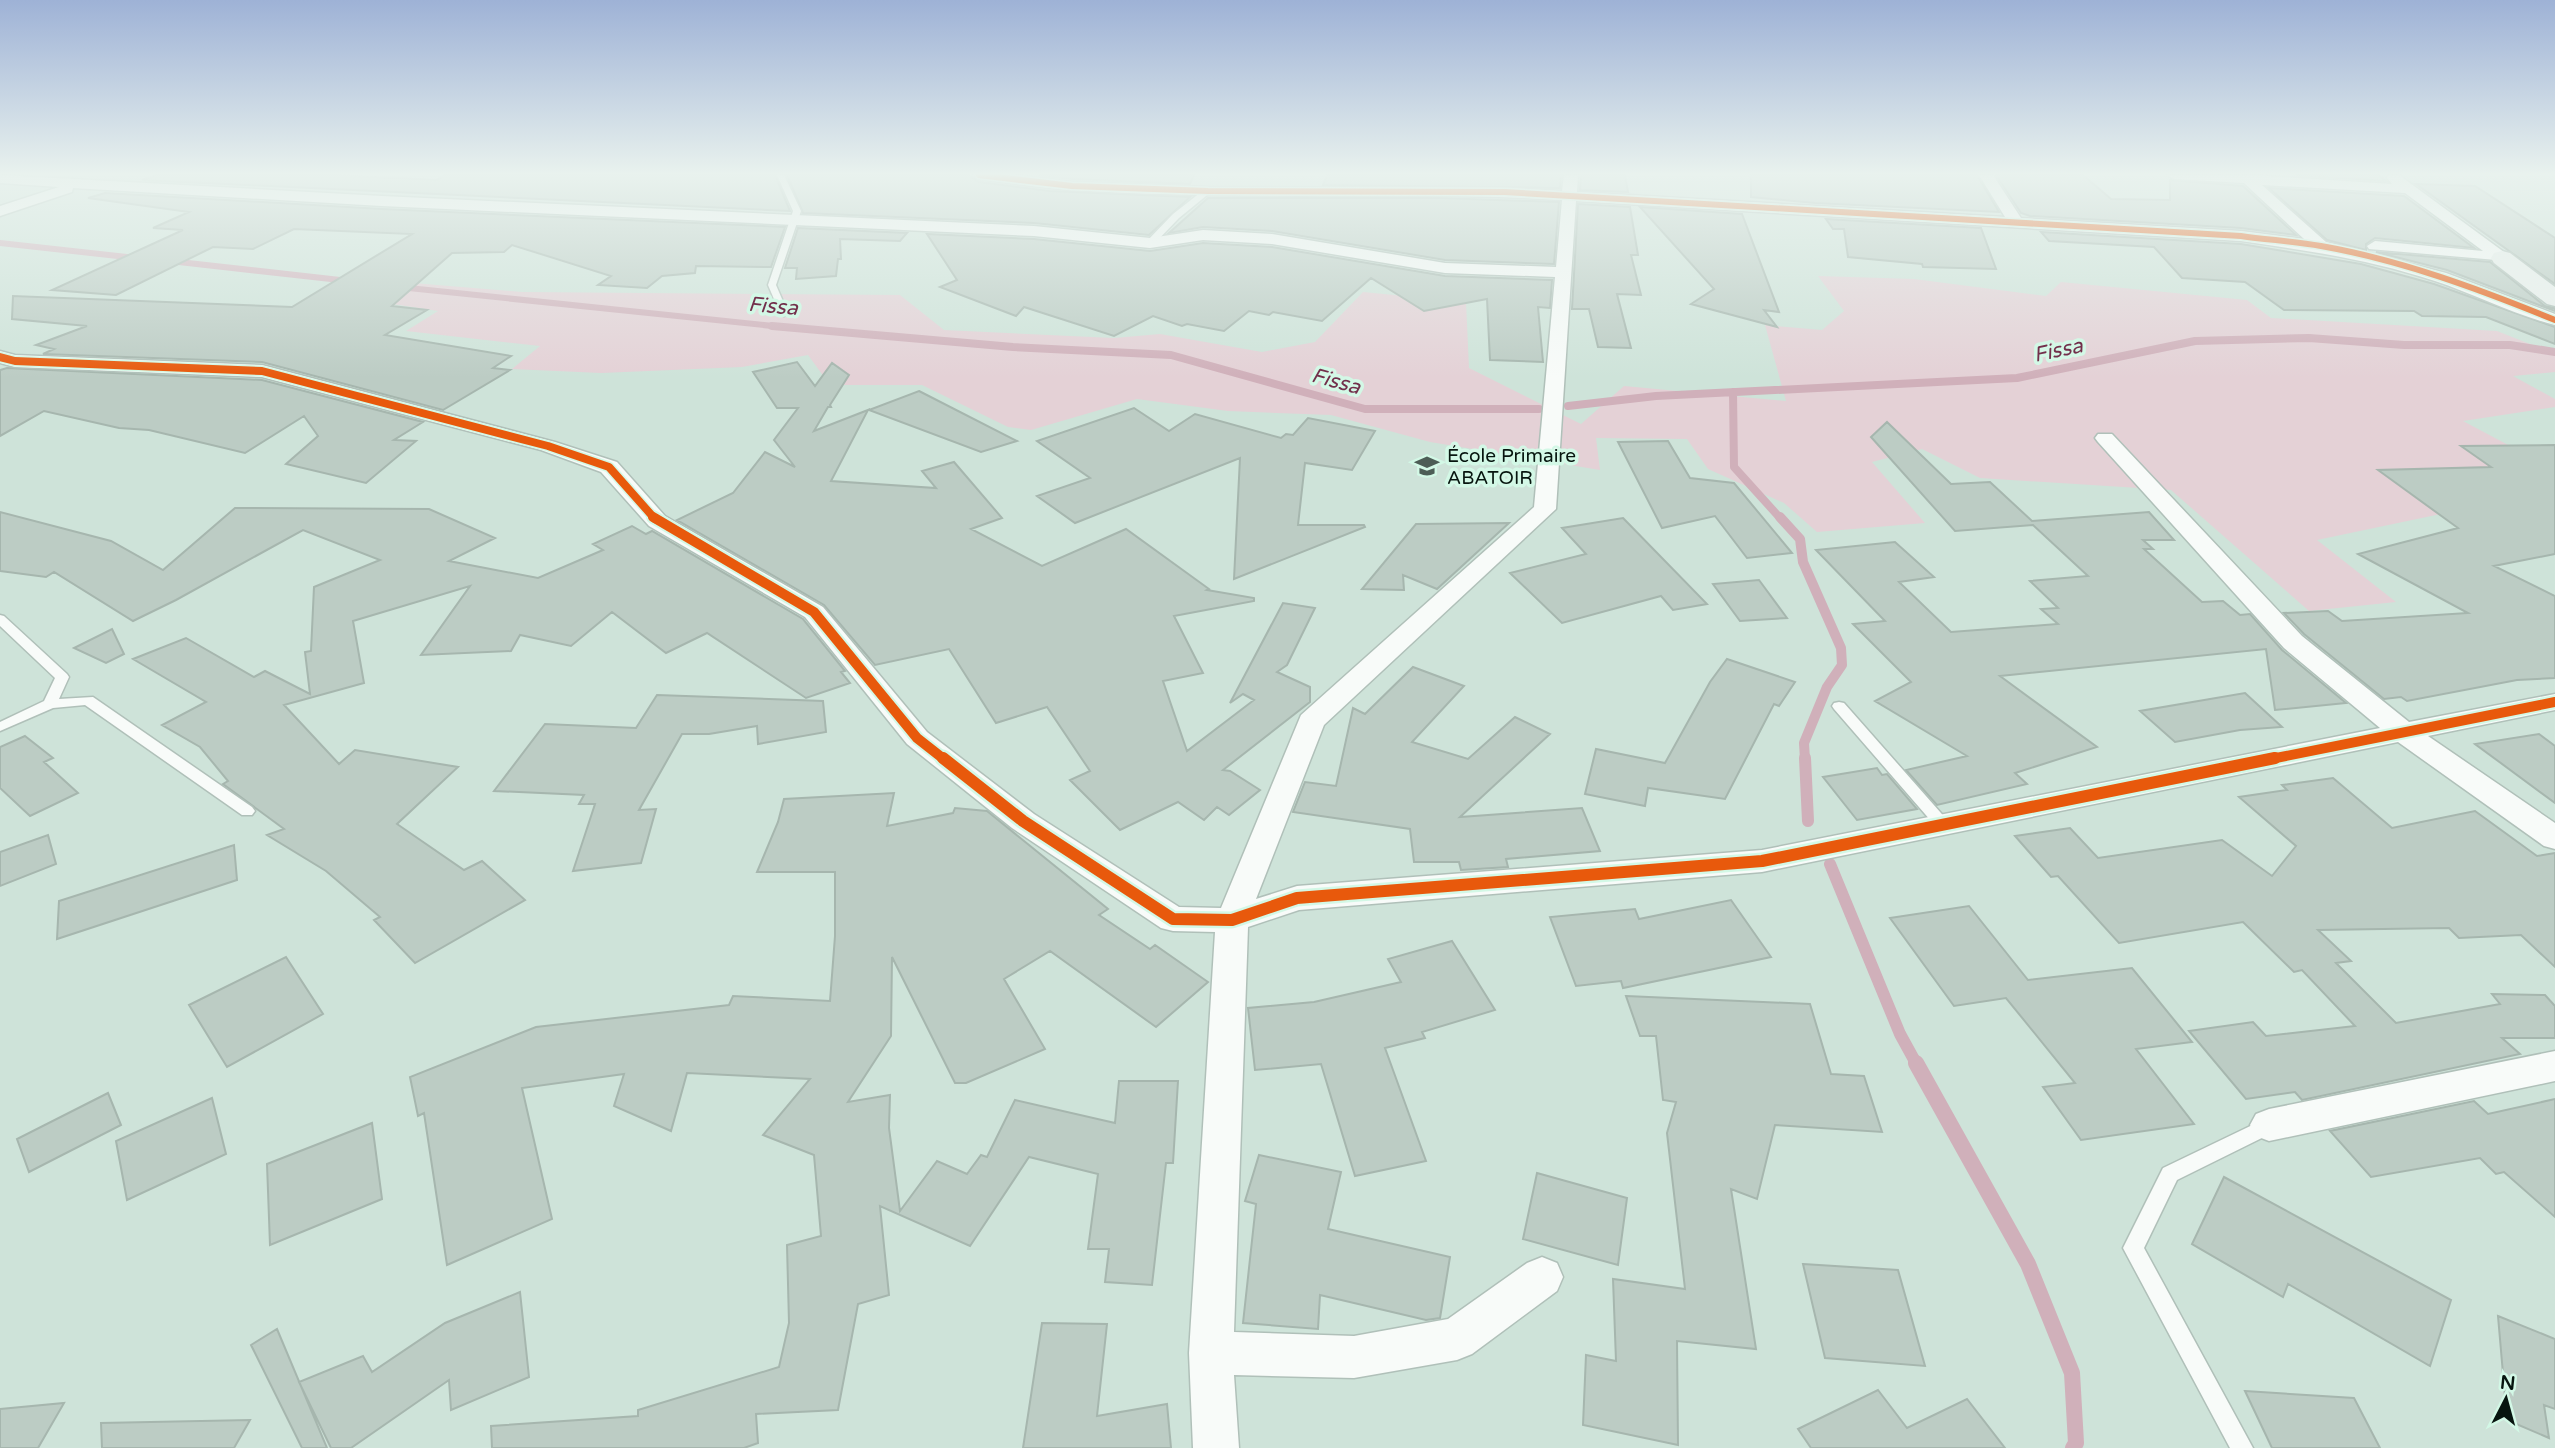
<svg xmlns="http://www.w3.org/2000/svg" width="2555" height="1448" font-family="'Varela Round',sans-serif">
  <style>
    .green { fill: #e4d1d6 }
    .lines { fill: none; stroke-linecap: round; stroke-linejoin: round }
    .stream-far4 { stroke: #d0b0ba; stroke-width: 6 }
    .stream-far3 { stroke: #d0b0ba; stroke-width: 8 }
    .stream-far2 { stroke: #d0b0ba; stroke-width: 10 }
    .stream-far1 { stroke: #d0b0ba; stroke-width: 12 }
    .stream { stroke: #d0b0ba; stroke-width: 16 }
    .building { fill: #bcccc4; stroke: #a6b6ae; stroke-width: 2 }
    .lane-casing { stroke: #b0c0b9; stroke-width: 3 }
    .street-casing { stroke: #b0c0b9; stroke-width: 3 }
    .secondary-casing { stroke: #b0c0b9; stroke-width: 3 }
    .lane { fill: #f8fbf9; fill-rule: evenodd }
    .street { fill: #f8fbf9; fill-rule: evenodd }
    .secondary { fill: #ebf1ee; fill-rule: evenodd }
    .cycleway-far3-casing { stroke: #d3f8e6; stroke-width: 9 }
    .cycleway-far2-casing { stroke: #d3f8e6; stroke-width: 11 }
    .cycleway-far1-casing { stroke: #d3f8e6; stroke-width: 14 }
    .cycleway-casing { stroke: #d3f8e6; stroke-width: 17 }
    .cycleway-far3 { stroke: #e8590c; stroke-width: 6 }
    .cycleway-far2 { stroke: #e8590c; stroke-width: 8 }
    .cycleway-far1 { stroke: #e8590c; stroke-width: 10 }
    .cycleway { stroke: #e8590c; stroke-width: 12 }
    .labels { text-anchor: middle; stroke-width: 7; stroke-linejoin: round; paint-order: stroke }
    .far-poi-label { font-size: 19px; fill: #07150f; stroke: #d3f8e6; text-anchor: start }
    .far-water-label { font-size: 21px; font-style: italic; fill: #722f4b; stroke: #d3f8e6 }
  </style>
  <rect width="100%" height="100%" fill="#cee3d9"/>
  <path class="green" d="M1818 276 1914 279 2046 296 2061 282 2247 300 2271 318 2497 331 2555 354V372L2513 376 2555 399V407L2463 421 2555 470 2455 511 2317 540 2396 602 2309 611 2171 490 1980 478 1922 449 1872 462 1925 523 1817 532 1784 503 1708 469 1687 439 1596 438 1600 470 1430 442 1331 415 1228 411 1137 399 1031 430 1008 427 922 385H830L808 355 742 367 601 373 512 369 540 346 406 331 438 311 322 293 413 283 522 292 900 295 944 330 1114 338 1160 334 1262 352 1315 342 1363 292 1466 302 1469 368 1581 424 1624 386 1786 401 1765 325 1822 330 1844 311Z"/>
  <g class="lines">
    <path class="stream-far4" d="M0 243 136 258
      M170 261 349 281
      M399 287 792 328"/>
    <path class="stream-far3" d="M772 326 1013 347 1171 355 1365 409H1539
      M1733 392 1734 467 1781 519
      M1568 406 1656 396 2017 378 2195 341 2309 338 2404 345H2510L2555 352"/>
    <path class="stream-far2" d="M1780 517 1800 539 1803 562 1841 648 1842 665 1827 687 1804 743 1805 760"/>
    <path class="stream-far1" d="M1805 758 1808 821
      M1830 864 1900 1034 1917 1065"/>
    <path class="stream" d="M1916 1063 2028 1264 2072 1373 2076 1443 2073 1448"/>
  </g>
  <path class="building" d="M157 175H334L437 180 444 175H775L790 211 142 180Z
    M787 175H969L979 182 1050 191 1190 197 1149 235 1034 223 803 213Z
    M1039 175H1194L1190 184 1072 179Z
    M1327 175H1561L1560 188 1323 185Z
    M1581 175H1625L1628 192 1580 190Z
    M1751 175H1977L1999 212 1815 203 1751 197Z
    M1996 175H2083L2111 199 2170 200V180L2243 186 2296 235 2241 228 2030 216 2021 213Z
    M2296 175H2378L2386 181Z
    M2416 184 2475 186 2555 238V284Z
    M2269 188 2404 196 2474 248 2375 238 2366 244V250L2327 240Z
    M105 193 382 209 785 227 771 267 696 266 695 273 662 276 647 288 598 285 611 276 512 245 504 252 452 253 392 306 427 310 385 335 511 356 493 368 510 370 443 410 262 362 43 354 54 349 36 345 87 326 12 319 13 296 292 307 412 234 294 229 253 249 213 247 116 295 52 290 183 230 153 228 189 212 88 198Z
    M1208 198H1440L1559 202 1554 264 1445 260 1272 231 1203 227 1169 233Z
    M1578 204 1630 207 1638 255H1631L1641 295 1617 294 1631 348 1598 347 1589 309H1572Z
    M1640 207 1742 214 1779 312 1764 310 1777 327 1691 304 1714 289Z
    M1826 219 1981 228 1996 269 1923 267 1922 264 1848 257 1844 229H1833Z
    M798 228 907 233 900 241 840 239 841 259H838L836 276 796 279 797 268H785Z
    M2041 232 2241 244 2361 264 2434 284 2555 327V344L2486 317 2422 316 2414 311 2284 310 2245 282 2182 278 2154 247 2049 241Z
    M927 234 1034 239 1150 251 1203 243 1272 247 1445 276 1552 280 1550 308 1538 307 1543 362 1490 360 1487 299 1424 311 1371 278 1322 321 1273 312 1269 315 1249 311 1224 331 1187 324 1182 326 1153 316 1114 336 1024 307 1016 316 940 287 957 280Z
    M2376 252 2490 262 2545 306 2555 308V311L2447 270Z
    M797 362 815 386 832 363 849 375 830 405 831 407H828L814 431 868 410 831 481 936 488 922 471 954 462 1002 518 971 529 1042 566 1126 529 1209 589 1207 590 1254 598V601L1174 616 1203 673 1163 681 1187 751 1254 700 1243 694 1230 703 1283 603 1315 608 1287 665 1277 672 1310 687V702L1223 770 1230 771 1260 790 1229 815 1217 807 1204 820 1178 802 1120 830 1070 780 1090 771 1047 707 996 723 949 649 875 665 824 605 677 520 733 493 765 452 795 467 774 440 798 408H777L753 372Z
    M7 368 262 380 423 422 394 440 416 441 366 483 286 464 318 436 304 416 245 453 149 430 119 428 44 411 0 436V370Z
    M919 391 1017 441 981 452 869 410Z
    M1134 408 1169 431 1195 414 1281 438 1286 434 1293 435 1308 418 1375 431 1352 470 1305 463 1298 525H1364L1365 527 1234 579 1240 458 1075 523 1037 496 1090 478 1037 441Z
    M1887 422 1951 484 1990 482 2032 521 2149 512 2174 540H2143L2153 549H2144L2202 602 2223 601 2240 615 2250 614 2282 650 2346 703 2275 710 2266 649 2000 676 2097 747 2015 773 2027 784 1937 805 1906 770 1967 756 1875 701 1911 682 1853 624 1885 621 1816 550 1895 542 1934 577 1899 582 1951 632 2058 624 2041 609 2058 608 2030 581 2088 576 2033 525 1955 531 1871 437Z
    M1668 441 1690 478 1734 483 1792 553 1747 558 1715 516 1662 528 1618 442Z
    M2555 445V554L2494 566 2555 596V678L2517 680 2407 701 2401 697 2384 699 2304 634 2284 613 2328 611 2342 621 2468 613 2358 554 2458 528 2378 470 2491 467 2461 446Z
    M235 508 429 509 495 538 449 561 538 578 603 550 593 544 632 526 646 534 652 531 803 619 845 671 841 672 850 683 806 698 707 633 666 653 612 612 571 646 520 635 511 651 421 655 470 586 353 621 364 683 284 705 339 764 355 750 458 767 397 824 464 870 482 861 525 900 415 963 374 920 380 917 326 871 267 835 284 829 223 784 228 781 200 747 162 725 206 702 133 659 186 638 254 677 265 671 310 694 305 652 311 651 314 587 380 560 303 530 176 600 133 621 54 572 46 577 0 571V512L111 541 163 570Z
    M1623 518 1707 604 1673 610 1661 596 1562 623 1510 573 1586 554 1562 528Z
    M1509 523 1437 589 1403 575 1404 590 1362 589 1416 524Z
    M1759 580 1787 618 1740 621 1713 584Z
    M112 629 124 654 106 663 74 648Z
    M1727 659 1795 682 1779 706 1774 704 1725 799 1648 788 1645 806 1585 794 1596 749 1665 763 1710 682Z
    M1413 667 1464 686 1412 742 1468 759 1515 717 1550 734 1460 817 1582 808 1600 851 1506 859 1508 867 1461 870 1459 862H1414L1410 829 1293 812 1305 782 1336 786 1353 708 1365 714Z
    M2245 693 2282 727 2240 730 2175 742 2140 711Z
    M657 695 823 701 826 732 758 744 757 726 709 734H682L639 810 656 809 641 863 573 871 595 804H579L584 795 494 791 545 724 636 728Z
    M2539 734 2555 746V803L2475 744Z
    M25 736 53 758 44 762 78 793 30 816 0 788V747Z
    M1877 768 1882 775 1887 774 1917 809 1857 820 1823 777Z
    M2333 778 2392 828 2475 811 2537 856 2555 853V967L2521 935 2459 938 2449 928 2318 930 2351 961 2336 963 2396 1023 2500 1004 2492 994 2545 995 2555 1006V1038H2502L2520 1054 2302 1100 2295 1092 2246 1099 2189 1031 2253 1022 2266 1036 2355 1026 2302 970 2294 972 2243 922 2119 943 2058 876 2051 877 2015 836 2070 828 2098 858 2222 840 2272 876 2296 846 2239 797 2287 790 2282 785Z
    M894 793 887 826 953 813 955 808 987 811 1108 909 1099 915 1150 949 1155 945 1208 982 1156 1027 1050 951 1004 979 1045 1049 966 1083H955L892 957 891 1036 848 1102 890 1095 889 1128 900 1211 937 1161 967 1174 981 1155 987 1157 1015 1100 1115 1123 1119 1081H1178L1173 1163H1166L1152 1285 1105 1282 1109 1249H1088L1098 1174 1029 1157 970 1246 880 1206 889 1295 858 1304 838 1410 756 1414 758 1443 744 1448H492L491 1426 638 1416V1410L779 1367 789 1323 787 1245 821 1236 814 1155 763 1135 810 1079 687 1073 671 1131 614 1106 624 1074 522 1088 552 1219 447 1265 424 1113 418 1116 410 1077 536 1027 729 1005 733 996 830 1001 835 936V872H757L778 822 784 799Z
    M48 835 56 864 0 886V852Z
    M234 845 237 880 57 939 59 901Z
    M1731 900 1771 957 1623 988 1621 981 1576 986 1550 917 1635 909 1639 919Z
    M1969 906 2028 980 2132 968 2192 1042 2136 1049 2194 1124 2081 1140 2043 1087 2075 1083 2006 998 1954 1006 1890 918Z
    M1452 941 1495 1010 1422 1032 1425 1038 1385 1048 1426 1161 1355 1176 1321 1064 1255 1070 1248 1008 1314 1002 1401 982 1388 959Z
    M286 957 323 1014 227 1067 189 1005Z
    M1626 996 1810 1004 1831 1074 1864 1076 1882 1132 1775 1125 1757 1199 1731 1189 1756 1349 1677 1341 1678 1445 1583 1425 1586 1355 1616 1361 1613 1279 1685 1289 1667 1133 1676 1102 1663 1100 1656 1036H1640Z
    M108 1093 121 1125 29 1172 17 1139Z
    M212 1098 226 1154 127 1200 116 1141Z
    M2555 1099V1217L2504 1172 2496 1174 2480 1158 2371 1177 2330 1131 2474 1101 2488 1114Z
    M372 1123 382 1199 270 1245 267 1164Z
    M1259 1155 1341 1172 1328 1229 1450 1257 1440 1318 1426 1320 1320 1295 1318 1329 1243 1323 1256 1204 1245 1201Z
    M1537 1173 1627 1198 1618 1265 1523 1239Z
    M2224 1177 2451 1300 2430 1366 2288 1284 2283 1297 2192 1244Z
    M1803 1264 1898 1270 1925 1366 1825 1358Z
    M520 1292 529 1377 451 1410 449 1380 351 1448H331L299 1382 363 1356 372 1372 445 1323Z
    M2498 1316 2555 1339V1409L2544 1405 2549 1438 2507 1420Z
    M1042 1323 1107 1324 1097 1416 1167 1404 1171 1448H1023Z
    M277 1329 327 1448H302L251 1345Z
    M1878 1390 1907 1428 1967 1399 2005 1448H1811L1798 1429Z
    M2245 1391 2354 1398 2380 1448H2272Z
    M64 1403 38 1448H0V1409Z
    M250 1420 234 1448H102L101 1423Z"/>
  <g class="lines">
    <g class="lane-casing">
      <path id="lane" d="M777 175H784L801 211 776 285 788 313 784 316 780 313 768 285 793 211Z
        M1205 189 1212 191 1179 218 1153 245H1147V241L1173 214Z
        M0 615 4 616 67 674 69 677 59 699 93 697 252 807 255 811 252 815H242L85 705 53 708 0 731V722L44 701 55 678 0 626Z
        M1839 702 1844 703 1948 821 1951 825 1948 829H1938L1834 709 1832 706 1834 703Z
        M2269 1117 2276 1119 2278 1125 2276 1131 2177 1180 2144 1248 2253 1448H2230L2123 1248 2163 1168Z"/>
    </g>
    <g class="street-casing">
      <path id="street" d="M0 175 382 196 1034 226 1150 238 1203 230 1272 234 1445 263 1556 267 1562 200C1399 190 1236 201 1074 190 1042 188 1010 183 979 179L972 175H1017L1072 182 1208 187 1505 188 1562 191 1564 175H1578L1577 192 2005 217 1979 175H1993L2021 218 2241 231 2304 239 2244 183 2174 179 2167 175H2252L2392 184 2387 178 2389 175H2399L2508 255 2510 258 2508 261 2369 249 2367 246 2375 241 2483 251 2405 193 2262 185 2326 242 2446 273 2555 314V325C2515 315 2474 294 2435 281 2367 259 2310 251 2241 241L1576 201 1556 509 1324 725 1256 899 1297 886 1762 850 2380 728 2284 648 2098 442 2095 438 2098 434H2112L2302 636 2409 722 2555 694V710L2428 736 2555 823V849L2544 846 2398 742 1762 872 1299 910 1248 927 1234 1332 1354 1336 1448 1319 1527 1263 1542 1257 1557 1263 1563 1277 1557 1291 1472 1354 1457 1360 1354 1378 1234 1375 1239 1448H1193L1189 1353 1215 932 1173 931 1161 928 1012 828 907 744 805 617 649 526 601 472 541 450 262 377 15 367 0 363V351L15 355 262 365 555 442 617 462 665 516 823 607 927 732 1034 814 1179 907 1221 908 1301 715 1534 507 1555 277 1445 273 1272 244 1203 240 1150 248 1034 236 382 206 73 188 72 192 0 216V206L59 187 0 183Z
        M2555 1051V1081L2269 1141 2256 1136 2250 1125 2256 1114 2269 1109Z"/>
    </g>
    <g class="secondary-casing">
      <path id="secondary" d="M2502 251 2510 253 2555 287V306L2547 304 2494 263 2491 258 2494 253Z"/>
    </g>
    <use href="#lane" class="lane"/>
    <use href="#street" class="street"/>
    <use href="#secondary" class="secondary"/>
    <g class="cycleway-far3-casing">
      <path id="cycleway-far3" d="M979 175 1072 186 1208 191 1505 192 2241 236C2267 240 2294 241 2321 246 2401 260 2479 289 2555 320"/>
    </g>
    <g class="cycleway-far2-casing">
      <path id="cycleway-far2" d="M0 357 15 361 262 371 548 446 609 467 655 519"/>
    </g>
    <g class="cycleway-far1-casing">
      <path id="cycleway-far1" d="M653 517 814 612 917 738 945 760
        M2266 760 2555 702"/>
    </g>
    <g class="cycleway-casing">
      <path id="cycleway" d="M943 758 1023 821 1173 919 1232 920 1297 898 1762 861 2275 758"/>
    </g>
    <use href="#cycleway-far3" class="cycleway-far3"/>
    <use href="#cycleway-far2" class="cycleway-far2"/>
    <use href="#cycleway-far1" class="cycleway-far1"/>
    <use href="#cycleway" class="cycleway"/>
  </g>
  <linearGradient id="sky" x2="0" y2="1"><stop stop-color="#9eb2d6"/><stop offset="0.46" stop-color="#e9f2ee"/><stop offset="1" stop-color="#e9f2ee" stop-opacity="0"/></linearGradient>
  <rect width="2555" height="378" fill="url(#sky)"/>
  <defs>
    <g id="school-bare" transform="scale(1.89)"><path d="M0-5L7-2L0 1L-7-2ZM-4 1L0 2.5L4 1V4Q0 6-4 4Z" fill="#4d5d56" stroke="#d3f8e6" stroke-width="2.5" paint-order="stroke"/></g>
  </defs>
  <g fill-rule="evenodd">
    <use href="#school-bare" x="1427" y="466"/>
  </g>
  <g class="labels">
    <g class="far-poi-label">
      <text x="1447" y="462">École Primaire<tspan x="1447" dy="22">ABATOIR</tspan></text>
    </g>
    <g class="far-water-label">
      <text transform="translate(773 306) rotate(5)" y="7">Fissa</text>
      <text transform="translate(2058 350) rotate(-12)" y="7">Fissa</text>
      <text transform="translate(1336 381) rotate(15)" y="7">Fissa</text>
    </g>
  </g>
  <g transform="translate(2506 1399) rotate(6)" stroke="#d3f8e6" stroke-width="5" paint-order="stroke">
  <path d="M0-5L12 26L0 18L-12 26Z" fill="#07150f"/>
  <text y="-10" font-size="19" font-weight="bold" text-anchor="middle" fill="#07150f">N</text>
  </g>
</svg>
